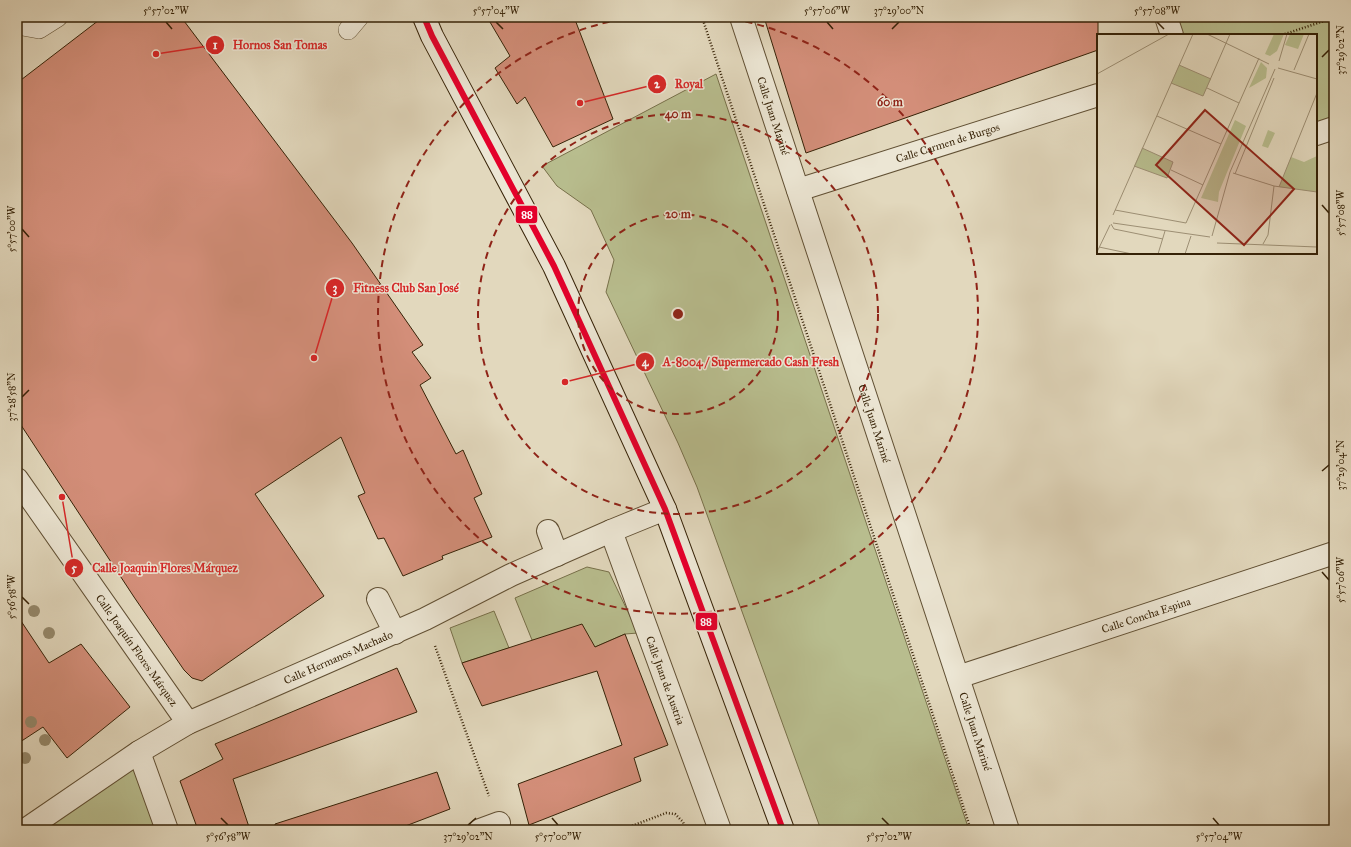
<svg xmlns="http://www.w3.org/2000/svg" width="1351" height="847" font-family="'IM FELL Great Primer',serif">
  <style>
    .green { fill: #b8bd8e; stroke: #77704a }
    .building { fill: #d38e79; stroke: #362207 }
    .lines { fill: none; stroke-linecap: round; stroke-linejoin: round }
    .service-casing { stroke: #615034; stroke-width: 20 }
    .pedestrian-casing { stroke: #615034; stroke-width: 24 }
    .minor-casing { stroke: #615034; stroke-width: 24 }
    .secondary-casing { stroke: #362207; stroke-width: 24 }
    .path { stroke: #362207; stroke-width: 2.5; stroke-dasharray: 1 2; stroke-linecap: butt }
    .service { stroke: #ece6d4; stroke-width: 19 }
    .pedestrian { stroke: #ece6d4; stroke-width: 22 }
    .minor { stroke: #ece6d4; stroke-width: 22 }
    .secondary { stroke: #ece6d4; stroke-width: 22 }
    .bus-1-casing { stroke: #ece6d4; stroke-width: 9 }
    .bus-1 { stroke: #e4002b; stroke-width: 6 }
    .tree { fill: #95896c }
    .ticks { fill: none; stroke: #362207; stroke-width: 1.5 }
    .ring { fill: none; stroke: #8f2418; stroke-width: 2; stroke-dasharray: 7 5 }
    .labels { text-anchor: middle; stroke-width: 3; stroke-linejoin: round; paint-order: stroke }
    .street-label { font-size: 11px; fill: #362207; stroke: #ece6d4 }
    .inset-road { fill: none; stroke: #9d8f74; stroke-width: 1 }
    .view { fill: #8f2418; fill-opacity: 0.15; stroke: #8f2418; stroke-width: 2 }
    .inset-edge { fill: none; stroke: #362207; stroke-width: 2 }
    .centre { fill: #8f2418; stroke: #ece6d4; stroke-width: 2 }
    .ring-label { font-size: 12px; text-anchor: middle; font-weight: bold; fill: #8f2418; stroke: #ece6d4; stroke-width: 3; stroke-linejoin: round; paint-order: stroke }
    .leader { fill: none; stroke: #d62828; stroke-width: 1.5 }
    .callout-dot { fill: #d62828; stroke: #ece6d4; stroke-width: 1.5 }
    .mark-label { font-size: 12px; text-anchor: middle; font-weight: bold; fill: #fff }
    .callout-label { font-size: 12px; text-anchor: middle; font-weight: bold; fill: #d62828; stroke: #ece6d4; stroke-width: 3; stroke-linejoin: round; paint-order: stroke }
    .line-badge { stroke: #ece6d4; stroke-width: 1.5 }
    .badge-label { font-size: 11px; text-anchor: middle; font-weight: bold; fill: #fff }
    .neatline { fill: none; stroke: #362207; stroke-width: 1.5 }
    .ticks-label { font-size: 10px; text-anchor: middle; fill: #362207 }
  </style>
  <rect width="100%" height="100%" fill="#e2d8bd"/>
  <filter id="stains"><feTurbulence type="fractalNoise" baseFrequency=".005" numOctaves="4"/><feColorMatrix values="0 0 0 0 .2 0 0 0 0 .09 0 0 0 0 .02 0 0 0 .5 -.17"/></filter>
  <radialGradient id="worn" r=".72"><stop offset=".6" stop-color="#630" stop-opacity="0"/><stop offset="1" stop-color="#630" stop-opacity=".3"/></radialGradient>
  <path class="green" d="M1166 17H1334V128L1316 134V35H1172Z
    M716 74 969 830H821L697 487 678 443 606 292 614 260 591 210 557 186 542 166Z
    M587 567 609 572 638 633 625 634 595 647 532 640 515 598Z
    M494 611 509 648 462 663 450 628Z
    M139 752 167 830H25Z"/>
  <path class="building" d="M103 17H181L352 243 423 345 412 352 431 378 420 385 456 454 463 450 482 494 474 498 492 537 442 556 443 559 403 576 384 538 378 539 358 496 365 493 341 437 255 494 324 596 202 681 192 678 184 670 134 597 17 419V83Z
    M487 17H574L613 119 553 147 525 97 517 104 495 68 510 56Z
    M764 17H1098V50L806 153Z
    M17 615 49 663 81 644 130 707 67 758 43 727 17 744Z
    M582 624 595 647 625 634 668 745 634 758 641 781 529 825 518 784 622 745 597 671 482 706 462 663Z
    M397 668 417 712 233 779 250 830H198L180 781 223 759 215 744Z
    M437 772 450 809 395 830H275V824Z"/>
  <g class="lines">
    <g class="service-casing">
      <path id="service" d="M17 25 39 29 58 17
        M348 30 359 17"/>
    </g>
    <g class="pedestrian-casing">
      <path id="pedestrian" d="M480 830 499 823"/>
    </g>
    <g class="minor-casing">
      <g id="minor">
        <path id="s1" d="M741 17 1008 830"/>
        <path d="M1166 17 1172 35"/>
        <path d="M1316 134 1334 128"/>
        <path id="s2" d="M798 190 1098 95"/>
        <path id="s3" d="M17 479 188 723"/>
        <path d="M548 531 557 555"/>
        <path id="s4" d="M611 531 720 830"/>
        <path d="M378 599 395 633"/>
        <path id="s5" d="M958 677 1334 553"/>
        <path d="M139 752 167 830"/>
        <path id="s6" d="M25 830 139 752 188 723 425 619 511 575 611 531 665 509"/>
      </g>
    </g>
    <g class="secondary-casing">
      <path id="secondary" d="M424 17 432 36 554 266 665 509 783 830"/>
    </g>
    <path class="path" d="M702 17 971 830
      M1329 18 1334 28
      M1282 35 1330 19
      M17 444 21 450
      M435 646 489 796
      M621 830 666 813 675 814 683 822 686 830"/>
    <use href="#service" class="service"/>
    <use href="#pedestrian" class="pedestrian"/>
    <use href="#minor" class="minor"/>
    <use href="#secondary" class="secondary"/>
    <g class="bus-1-casing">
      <path id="bus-1" d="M424 17 432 36 554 266 665 509 783 830"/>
    </g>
    <use href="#bus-1" class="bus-1"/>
  </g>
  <g class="tree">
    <circle cx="34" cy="611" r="6"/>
    <circle cx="49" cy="633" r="6"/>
    <circle cx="31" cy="722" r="6"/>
    <circle cx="45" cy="740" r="6"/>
    <circle cx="25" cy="758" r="6"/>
  </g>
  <path class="ticks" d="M166 22 172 29M496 22 503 29M827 22 833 29M1157 22 1164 29M892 29 899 22M1322 57 1329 50M1322 205 1329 213M22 229 29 237M22 397 29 390M1322 471 1329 465M1322 572 1329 580M22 597 29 604M221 818 228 825M552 818 558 825M882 818 889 825M1213 818 1219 825M468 825 476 818"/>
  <g class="ring">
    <circle cx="678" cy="314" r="100"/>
    <circle cx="678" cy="314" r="200"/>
    <path d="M722 17A300 300 0 1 1 634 17"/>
  </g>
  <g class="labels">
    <g class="street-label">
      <text dy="4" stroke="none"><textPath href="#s1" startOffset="104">Calle Juan Mariné</textPath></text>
      <text dy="4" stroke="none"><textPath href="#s2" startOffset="157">Calle Carmen de Burgos</textPath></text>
      <text dy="4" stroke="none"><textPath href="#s1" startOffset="428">Calle Juan Mariné</textPath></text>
      <text dy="4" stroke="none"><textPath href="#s5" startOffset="198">Calle Concha Espina</textPath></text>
      <text dy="4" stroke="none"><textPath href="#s3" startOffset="209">Calle Joaquín Flores Márquez</textPath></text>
      <text dy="4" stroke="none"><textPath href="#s6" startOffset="359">Calle Hermanos Machado</textPath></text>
      <text dy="4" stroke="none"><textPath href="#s4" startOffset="159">Calle Juan de Austria</textPath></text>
      <text dy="4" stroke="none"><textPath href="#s1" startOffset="752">Calle Juan Mariné</textPath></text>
    </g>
  </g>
  <g transform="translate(1097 34)">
    <rect width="220" height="220" fill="#e2d8bd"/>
    <path d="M177 0H187L180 17 173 22 168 20ZM193 0H207L201 15 188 11ZM164 28 170 34 169 44 152 54ZM82 31 114 45 106 62 74 49ZM138 86 149 92 122 158 121 168 104 164ZM171 96 178 99 171 114 165 112ZM45 114 76 128 70 144 37 132ZM220 122V158L182 153 194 123 207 128Z" fill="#b8bd8e"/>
    <path class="inset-road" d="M110 0 172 30M182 27 190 0M82 31 114 45M181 34 220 45M197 36 212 0M0 40 72 0M74 49 106 62 133 0M110 54 142 69M60 82 124 110M37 132 70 144 76 128 45 114M74 136 106 151M136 139 177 152 220 158M138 140 177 44M182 153 220 59M18 176 89 189 162 24M16 181 96 0M16 189 113 203M14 190 17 195 66 205M115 202 133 138 178 35M120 209 220 213M166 210 171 201 177 152M2 213 35 220M0 218 13 191M61 220 68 197M88 220 94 202"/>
    <path class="view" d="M108 76 197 155 147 211 59 131Z"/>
    <rect width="220" height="220" class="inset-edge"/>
  </g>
  <circle cx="678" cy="314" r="6" class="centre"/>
  <g class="ring-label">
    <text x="890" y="106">60 m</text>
    <text x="678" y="118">40 m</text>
    <text x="678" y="218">20 m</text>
  </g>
  <path class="leader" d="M156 54L215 45M580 103L657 84M314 358L335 288M565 382L645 362M62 497L74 568"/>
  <g class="callout-dot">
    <circle cx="156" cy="54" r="4"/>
    <circle cx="580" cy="103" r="4"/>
    <circle cx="314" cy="358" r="4"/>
    <circle cx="565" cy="382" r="4"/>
    <circle cx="62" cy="497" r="4"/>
    <circle cx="215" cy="45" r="10"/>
    <circle cx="657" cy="84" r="10"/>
    <circle cx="335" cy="288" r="10"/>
    <circle cx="645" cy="362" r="10"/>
    <circle cx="74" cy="568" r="10"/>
  </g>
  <g class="mark-label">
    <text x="215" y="49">1</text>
    <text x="657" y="88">2</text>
    <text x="335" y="292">3</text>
    <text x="645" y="366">4</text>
    <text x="74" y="572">5</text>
  </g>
  <g class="callout-label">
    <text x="280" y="49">Hornos San Tomas</text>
    <text x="689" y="88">Royal</text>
    <text x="406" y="292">Fitness Club San José</text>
    <text x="751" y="366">A-8004 / Supermercado Cash Fresh</text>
    <text x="165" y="572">Calle Joaquin Flores Márquez</text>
  </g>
  <g class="line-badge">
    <rect x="515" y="205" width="23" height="19" rx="4" fill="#e4002b"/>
    <rect x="695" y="612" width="23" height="19" rx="4" fill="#e4002b"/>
  </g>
  <g class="badge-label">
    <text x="527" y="218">88</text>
    <text x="706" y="625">88</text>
  </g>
  <rect width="1351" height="847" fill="none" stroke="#e2d8bd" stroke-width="44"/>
  <rect x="22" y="22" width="1307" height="803" class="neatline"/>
  <g class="ticks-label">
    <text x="166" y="14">5°57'02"W</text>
    <text x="496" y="14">5°57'04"W</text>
    <text x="827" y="14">5°57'06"W</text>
    <text x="899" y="14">37°29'00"N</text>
    <text x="1157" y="14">5°57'08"W</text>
    <text transform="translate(1340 50) rotate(-90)" y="4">37°29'02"N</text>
    <text transform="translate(1340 213) rotate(-90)" y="4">5°57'08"W</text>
    <text transform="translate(11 229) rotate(-90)" y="4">5°57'00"W</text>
    <text transform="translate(11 397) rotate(-90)" y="4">37°28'58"N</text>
    <text transform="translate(1340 465) rotate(-90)" y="4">37°29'04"N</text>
    <text transform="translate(1340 580) rotate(-90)" y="4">5°57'06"W</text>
    <text transform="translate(11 597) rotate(-90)" y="4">5°56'58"W</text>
    <text x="228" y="840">5°56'58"W</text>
    <text x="468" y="840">37°29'02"N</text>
    <text x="558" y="840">5°57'00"W</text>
    <text x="889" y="840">5°57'02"W</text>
    <text x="1219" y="840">5°57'04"W</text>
  </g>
  <rect width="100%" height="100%" filter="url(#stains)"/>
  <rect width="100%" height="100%" fill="url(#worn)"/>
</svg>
